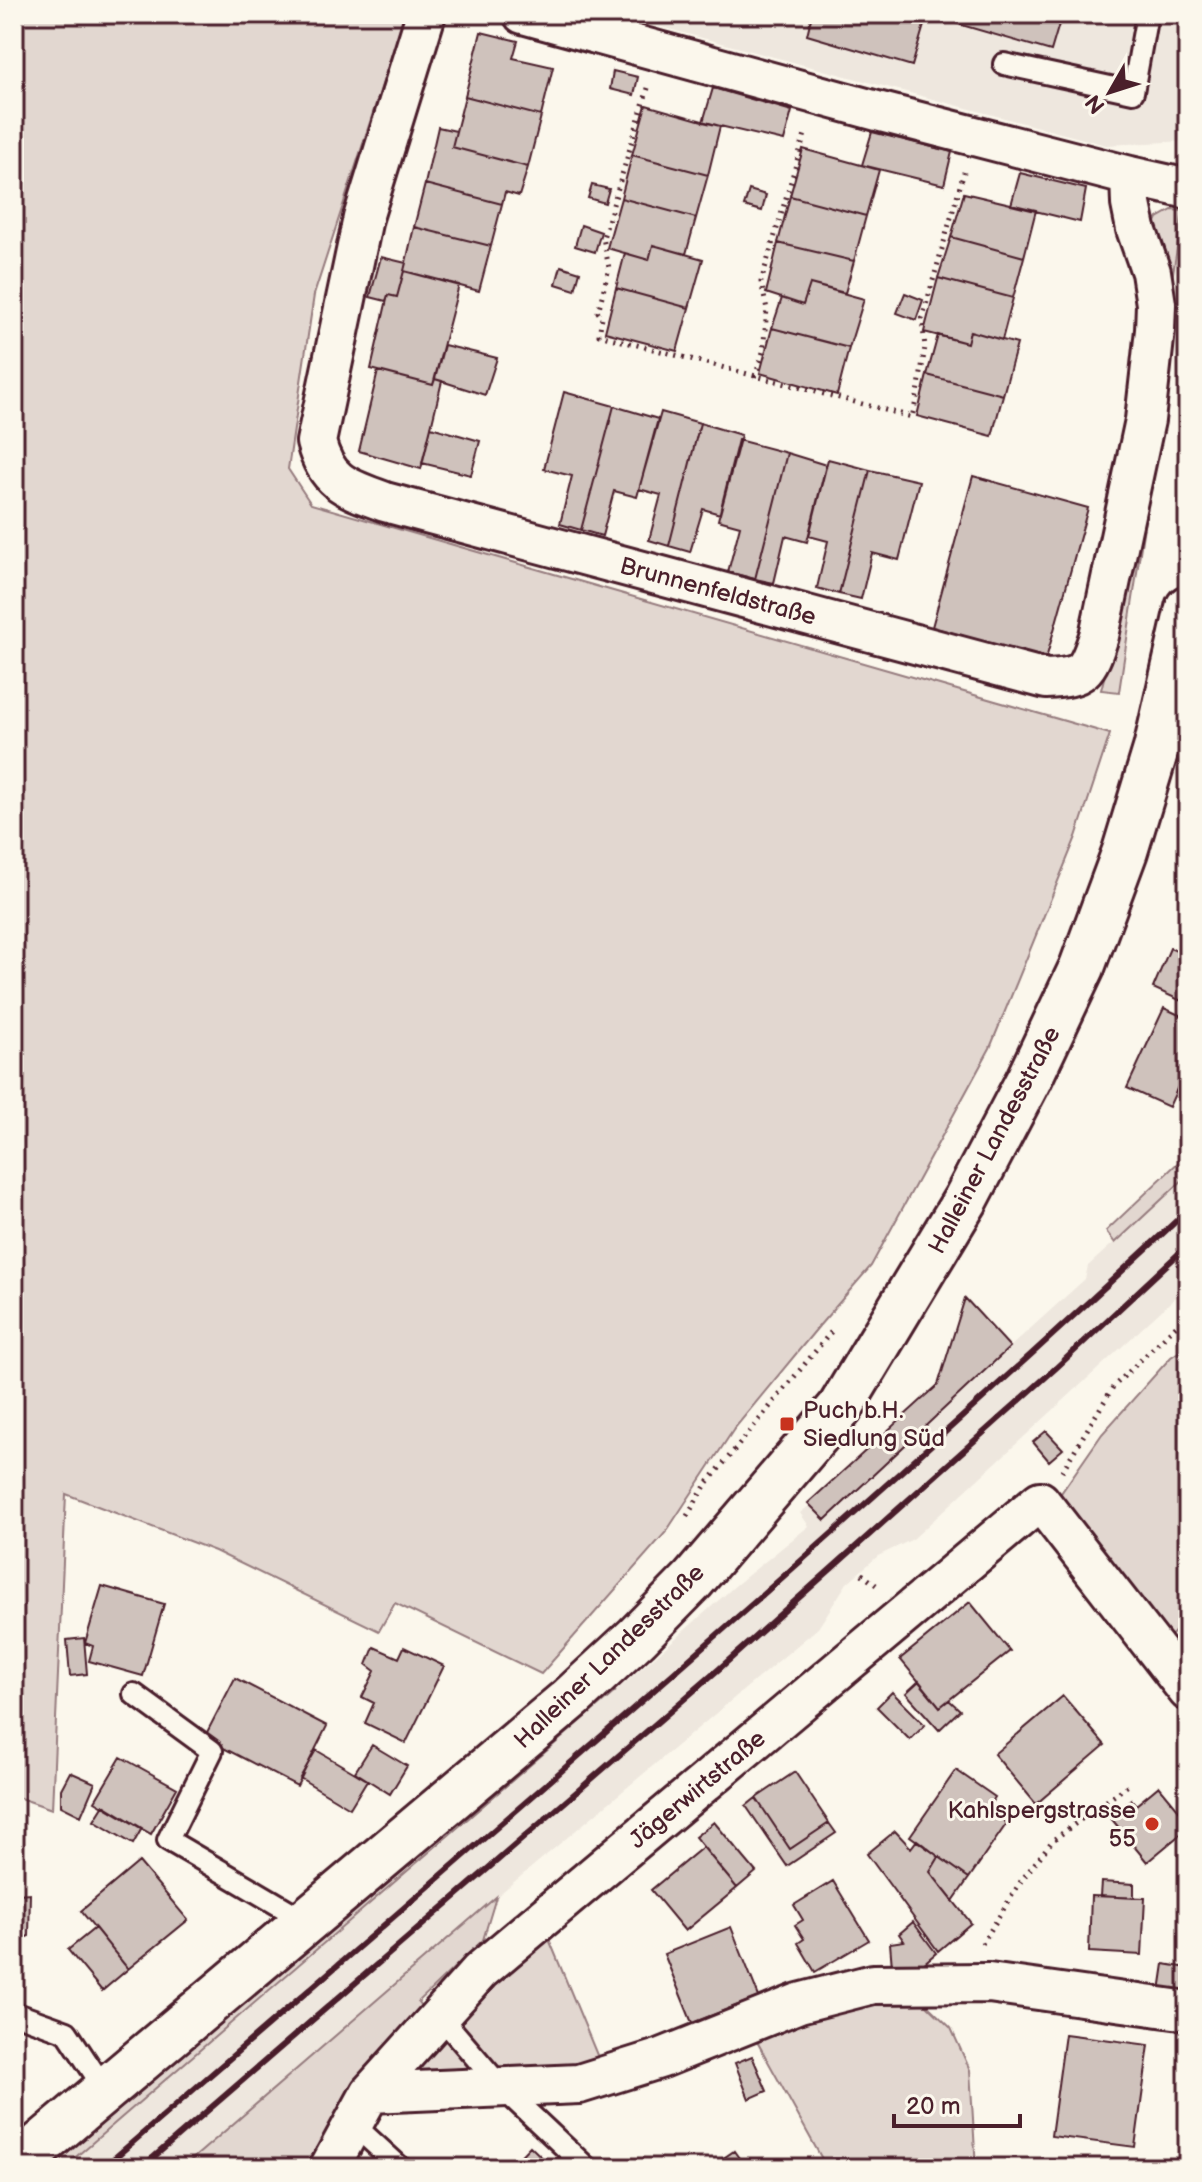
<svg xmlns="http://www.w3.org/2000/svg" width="1202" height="2182" font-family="'Balsamiq Sans',sans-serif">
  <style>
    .built { fill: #eee7de }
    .green { fill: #e2d7d0; stroke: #967b7e; stroke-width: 2 }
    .building { fill: #cfc2bc; stroke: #4a1f2b; stroke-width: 2 }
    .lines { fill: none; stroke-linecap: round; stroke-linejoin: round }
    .service-casing { stroke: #4a1f2b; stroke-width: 26 }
    .minor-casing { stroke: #4a1f2b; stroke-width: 44 }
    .secondary-casing { stroke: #4a1f2b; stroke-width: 50 }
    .path { stroke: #4a1f2b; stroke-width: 5; stroke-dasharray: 2 6; stroke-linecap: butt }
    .service { stroke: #fbf7ec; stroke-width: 20 }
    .minor { stroke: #fbf7ec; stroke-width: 38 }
    .secondary { stroke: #fbf7ec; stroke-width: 44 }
    .rail { stroke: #4a1f2b; stroke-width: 6 }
    .poi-dot { fill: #c8321e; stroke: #fbf7ec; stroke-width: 3 }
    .labels { text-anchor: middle; stroke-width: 6; stroke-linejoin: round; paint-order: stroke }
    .street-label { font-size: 24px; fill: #4a1f2b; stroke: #fbf7ec }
    .poi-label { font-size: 24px; fill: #4a1f2b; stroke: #fbf7ec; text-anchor: start }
  </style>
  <rect width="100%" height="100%" fill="#fbf7ec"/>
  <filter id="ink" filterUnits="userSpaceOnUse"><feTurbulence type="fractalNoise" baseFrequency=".0125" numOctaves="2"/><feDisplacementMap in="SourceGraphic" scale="16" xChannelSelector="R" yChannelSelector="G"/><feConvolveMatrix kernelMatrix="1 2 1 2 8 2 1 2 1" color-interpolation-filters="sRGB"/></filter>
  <g filter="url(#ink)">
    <path class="built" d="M612 14H1188V141L1106 145Z
      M1188 1175V1286L913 1539 878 1556 847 1583 818 1628 496 1897 182 2168H63L515 1780 736 1585 809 1526 800 1513 1010 1347 1085 1279 1088 1266Z"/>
    <path class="green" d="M14 14H405L314 295 288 469 311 504 1110 734 1076 837 990 1048 871 1266 819 1326 734 1429 666 1532 541 1674 395 1603 379 1631 215 1551 66 1494 52 1809 14 1796Z
      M1172 210 1183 211 1169 298 1153 228 1158 218Z
      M1147 506 1119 692 1101 690Z
      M1188 1153V1175L1115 1243 1106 1231Z
      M1188 1346V1618L1169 1638 1057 1499 1102 1434 1171 1357Z
      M616 1691 63 2168H45Z
      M496 1897 483 1940 418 2002 442 2032 511 1962 549 1939 604 2072 513 2107 383 2111 352 2085 307 2165 300 2168H182Z
      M895 1998 927 2005 951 2028 970 2070 976 2168H827L754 2036 851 2002Z"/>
    <path class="building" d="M812 14H924L927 15 912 66 807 35Z
      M924 14H1062L1051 51Z
      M481 32 518 41 513 58 553 67 541 116 465 96Z
      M613 71 638 77 634 95 610 89Z
      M713 88 792 111 784 141 703 122Z
      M465 96 541 116 528 167 452 147Z
      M646 105 720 126 708 175 632 155Z
      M438 127 456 131 452 147 528 167 519 196 505 192 502 204 425 184Z
      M872 132 952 152 944 185 862 165Z
      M803 149 879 170 866 216 790 196Z
      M632 155 708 175 696 218 621 198Z
      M1020 173 1086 189 1080 222 1011 205Z
      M425 184 502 204 491 246 414 227Z
      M592 185 609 189 605 203 588 198Z
      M749 190 766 195 762 211 744 206Z
      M964 193 1036 210 1024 257 951 237Z
      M790 196 866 216 854 261 778 243Z
      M621 198 696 218 686 254 653 245 649 260 607 248Z
      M581 225 601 232 595 252 575 246Z
      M414 227 491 246 479 291 404 271Z
      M951 237 1024 257 1013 298 938 278Z
      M778 243 854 261 845 293 810 284 803 305 766 293Z
      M653 245 703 259 689 308 616 288 625 253 649 260Z
      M381 257 406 263 397 297 388 295 386 301 370 297Z
      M561 266 580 272 575 290 556 284Z
      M404 271 459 285 433 385 371 369 388 295 397 297Z
      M938 278 1013 298 1002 340 970 331 967 343 924 332Z
      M810 284 864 299 849 348 772 328 782 298 803 305Z
      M616 288 689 308 677 351 605 332Z
      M905 293 923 300 916 320 897 313Z
      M772 328 849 348 837 395 760 373Z
      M970 331 1017 344 1003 395 927 375 938 335 967 343Z
      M444 345 497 358 485 395 435 379Z
      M378 371 433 385 435 379 442 381 421 469 359 451Z
      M927 375 1003 395 992 436 917 416Z
      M564 392 614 406 581 530 560 524 572 476 544 469Z
      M614 406 658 419 637 497 614 491 602 536 581 530Z
      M661 412 700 423 669 546 649 540 661 495 639 489Z
      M700 423 741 435 720 514 703 509 690 552 669 546Z
      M431 427 480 441 471 475 422 463Z
      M738 440 787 453 755 579 728 572 740 526 718 520Z
      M787 453 826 465 807 542 785 536 774 583 755 579Z
      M828 459 870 470 839 594 817 588 828 541 809 536Z
      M870 470 919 481 899 560 872 553 861 599 839 594Z
      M973 476 1088 508 1046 659 932 627Z
      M1170 948 1188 956V1004L1153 988Z
      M1164 1008 1188 1019V1065L1169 1107 1127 1088Z
      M1188 1065V1095L1176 1091Z
      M965 1298 1010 1347 825 1520 808 1503 938 1385Z
      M1046 1431 1063 1449 1049 1461 1033 1442Z
      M102 1586 164 1604 143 1676 89 1661 93 1646 85 1643Z
      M970 1602 1010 1651 940 1707 900 1659Z
      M84 1638 87 1674 70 1676 67 1640Z
      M374 1647 399 1658 404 1647 444 1666 406 1743 365 1723 374 1703 362 1697 375 1671 367 1665Z
      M235 1678 327 1726 297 1786 204 1738Z
      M919 1681 940 1707 949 1700 960 1710 939 1730 906 1693Z
      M892 1692 925 1725 910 1740 877 1707Z
      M1063 1696 1105 1745 1036 1804 994 1754Z
      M372 1745 407 1766 390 1794 355 1772Z
      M316 1750 367 1780 350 1808 300 1778Z
      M121 1757 177 1788 151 1834 95 1801Z
      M956 1770 995 1797 987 1809 1007 1823 969 1878 910 1836Z
      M70 1772 95 1783 81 1816 61 1806V1789Z
      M795 1772 829 1823 790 1849 756 1798Z
      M1159 1786 1188 1821V1828L1147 1862 1110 1817 1131 1799 1136 1805Z
      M756 1798 790 1849 829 1823 836 1833 787 1866 746 1806Z
      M104 1805 142 1828 133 1844 94 1821Z
      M714 1822 756 1872 737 1888 695 1837Z
      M895 1831 911 1848 917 1840 939 1857 930 1872 971 1923 938 1951 867 1854Z
      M703 1847 737 1888 685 1931 651 1890Z
      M939 1857 969 1878 953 1901 930 1872Z
      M139 1862 188 1920 128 1969 81 1911Z
      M14 1872 17 1873 18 1894 30 1893 29 1936 14 1942Z
      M833 1881 869 1940 815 1972 798 1943 804 1939 795 1925 803 1920 794 1905Z
      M1101 1882 1134 1884V1898L1100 1896Z
      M1091 1896 1145 1898 1142 1955 1089 1952Z
      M913 1922 936 1953 923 1964 892 1967 890 1943 904 1941 899 1934Z
      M731 1927 759 1997 692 2023 664 1954Z
      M95 1928 128 1969 102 1991 68 1950Z
      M1164 1964 1188 1968V1995L1160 1991Z
      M1065 2034 1149 2045 1135 2147 1051 2136Z
      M752 2056 767 2091 749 2099 735 2063Z
      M530 2146 553 2168H494L503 2158 511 2166Z
      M734 2151 746 2168H709Z"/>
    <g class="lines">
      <g class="service-casing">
        <path id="service" d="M1004 64 1133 92 1147 14
          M134 1694 212 1751 168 1840 306 1921
          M14 2013 67 2032 106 2091
          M440 2016 501 2087 587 2168
          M353 2124 401 2168"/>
      </g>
      <g class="minor-casing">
        <path id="minor" d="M426 14 363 218 316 442C327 484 348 488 385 502L1046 679C1085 677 1087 672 1099 636L1145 420 1155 330 1156 304 1151 272 1136 229 1131 204 1130 176
          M523 14 877 111 1130 176 1188 189
          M370 2093 579 2084 662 2058 799 2003 873 1984 989 1983 1188 2011
          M329 2168 370 2093 480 1971 1040 1501 1188 1691"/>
      </g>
      <g class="secondary-casing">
        <path id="secondary" d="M14 2167 571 1698 637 1637 693 1580 840 1408 966 1199 1029 1079 1082 967 1125 851 1156 749 1188 608"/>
      </g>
      <path class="path" d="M648 88 603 238 609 268 598 312 602 317 599 335 912 417 918 393 925 347 922 319 964 172
        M755 377 763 352 767 309 761 282 805 134
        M1062 1471 1113 1387 1188 1314
        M687 1516 705 1486 831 1332
        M862 1574 876 1585
        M982 1944 1021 1881 1053 1840 1131 1783"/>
      <use href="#service" class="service"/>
      <use href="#minor" class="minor"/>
      <use href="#secondary" class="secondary"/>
      <path class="rail" d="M103 2168C468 1852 835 1539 1188 1210
        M141 2168 719 1669 1057 1367 1188 1245"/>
    </g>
  </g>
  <g class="poi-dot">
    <rect x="779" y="1416" width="16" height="16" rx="4"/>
    <circle cx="1152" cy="1824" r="8"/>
  </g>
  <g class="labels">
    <g class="street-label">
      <text transform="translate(718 591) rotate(15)" y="8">Brunnenfeldstraße</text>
      <text transform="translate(994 1140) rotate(-62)" y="8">Halleiner Landesstraße</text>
      <text transform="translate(609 1656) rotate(-44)" y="8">Halleiner Landesstraße</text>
      <text transform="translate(697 1789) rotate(-40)" y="8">Jägerwirtstraße</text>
    </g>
    <g class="poi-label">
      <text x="803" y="1418">Puch b.H.<tspan x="803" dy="28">Siedlung Süd</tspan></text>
      <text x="1136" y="1818" text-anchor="end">Kahlspergstrasse<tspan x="1136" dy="28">55</tspan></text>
    </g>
  </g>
  <rect width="1202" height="2182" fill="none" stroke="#fbf7ec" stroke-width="48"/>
  <rect x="24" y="24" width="1154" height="2134" fill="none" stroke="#4a1f2b" stroke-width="3" filter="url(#ink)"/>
  <g transform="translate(1110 92) rotate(231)" stroke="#fbf7ec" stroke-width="6" paint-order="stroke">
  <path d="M0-6L14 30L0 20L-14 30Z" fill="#4a1f2b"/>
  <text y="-12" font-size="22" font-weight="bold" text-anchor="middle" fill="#4a1f2b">N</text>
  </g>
  <path d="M894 2114v12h126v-12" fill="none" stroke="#4a1f2b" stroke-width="4"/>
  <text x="906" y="2114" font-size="24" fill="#4a1f2b" stroke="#fbf7ec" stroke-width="6" paint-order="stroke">20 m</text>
</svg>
